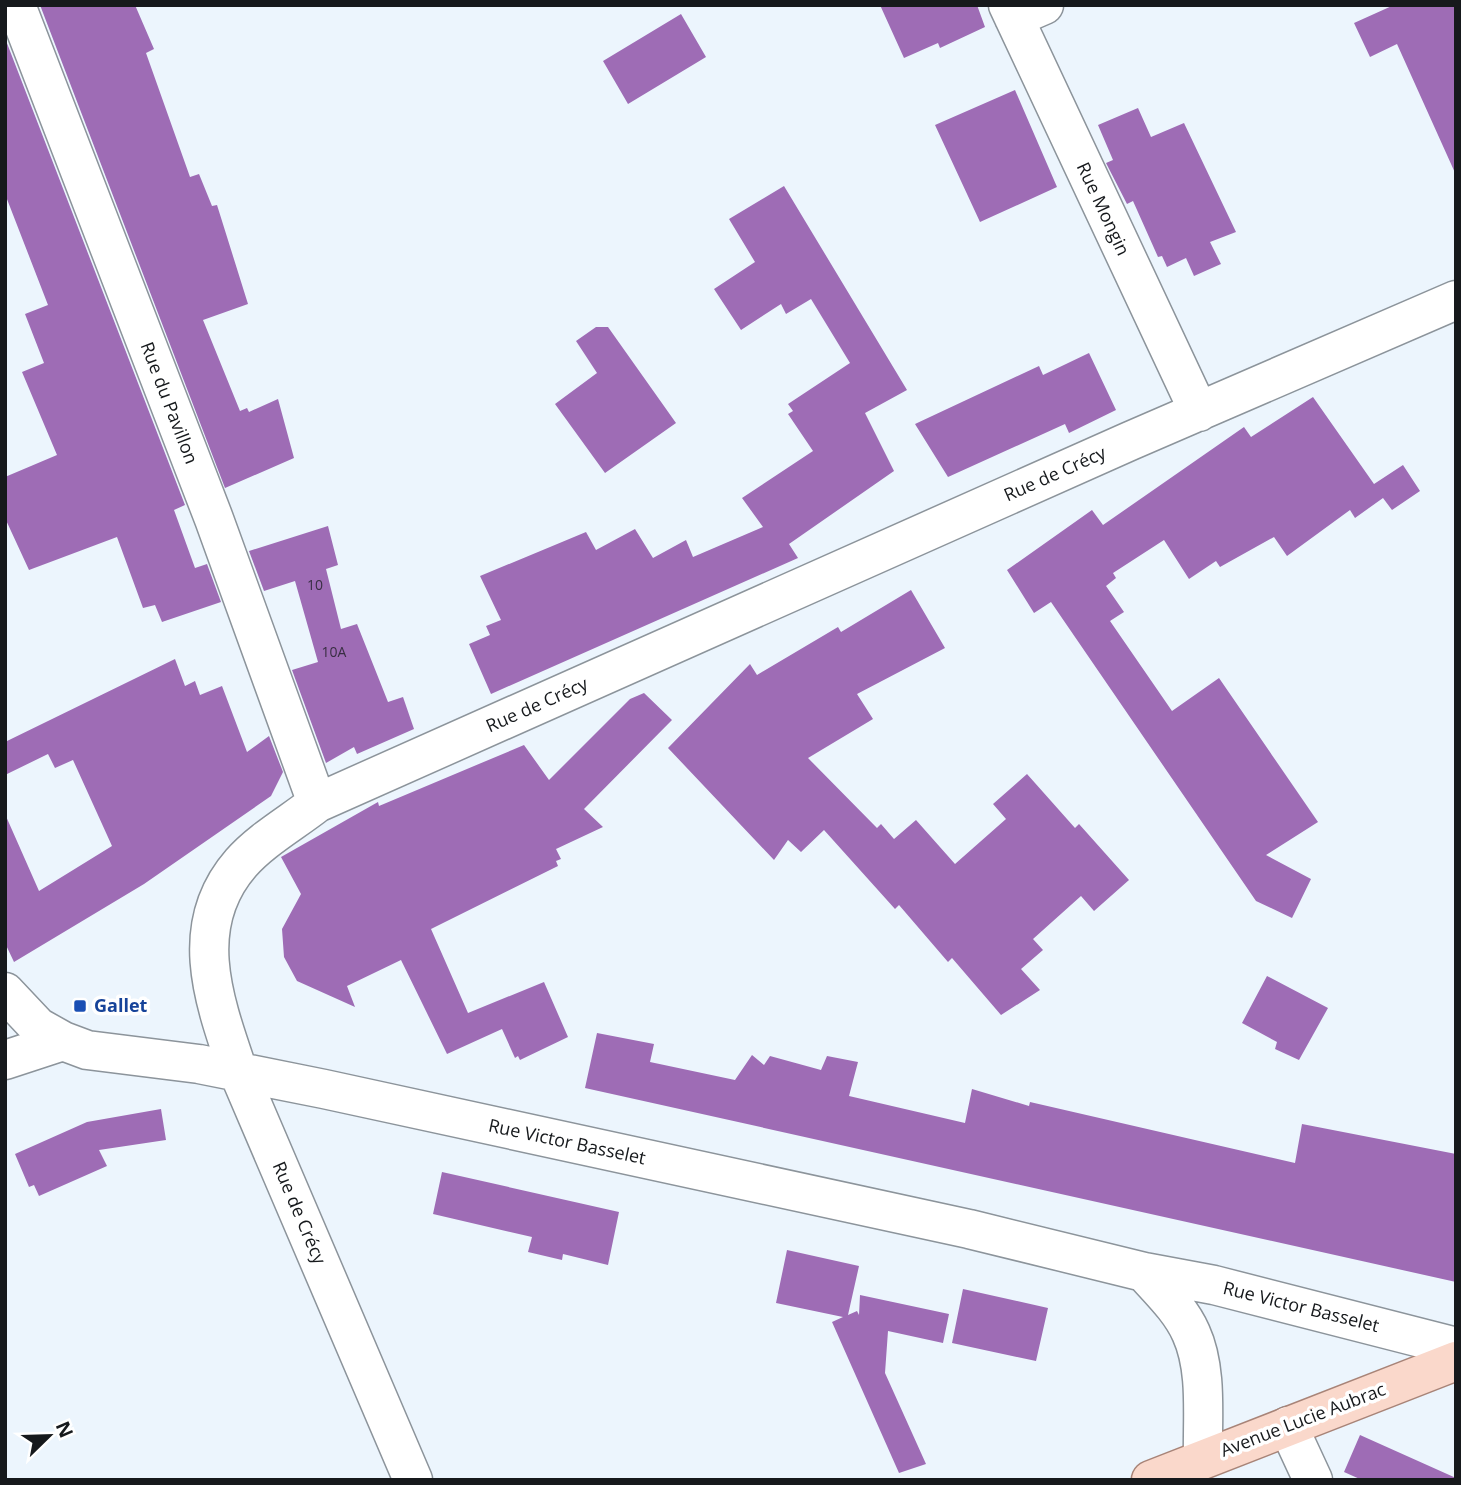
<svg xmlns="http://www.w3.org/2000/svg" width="1461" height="1485" font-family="'Open Sans',sans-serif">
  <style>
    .building { fill: #9e6cb5 }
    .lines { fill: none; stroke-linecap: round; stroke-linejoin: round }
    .minor-casing { stroke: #8c949b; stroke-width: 41 }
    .major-casing { stroke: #a88478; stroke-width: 41 }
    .minor { stroke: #fff; stroke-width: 38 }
    .major { stroke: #fad8cb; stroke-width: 38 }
    .transit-dot { fill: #1a4fb4; stroke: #fff; stroke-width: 2.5 }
    .labels { text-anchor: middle; stroke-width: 7; stroke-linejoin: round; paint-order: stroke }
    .number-label { font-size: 14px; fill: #382e42 }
    .street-label { font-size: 18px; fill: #16191c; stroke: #fff }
    .transit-label { font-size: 18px; font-weight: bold; fill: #164399; stroke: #fff; text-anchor: start }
  </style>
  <rect width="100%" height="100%" fill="#ecf5fd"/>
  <path class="building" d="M40 5H135L154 49 146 53 190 177 199 174 212 206 217 205 248 304 203 320 240 411 247 408 249 412 278 399 294 458 225 488Z
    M880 5H977L985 27 940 48 938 43 904 58Z
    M1394 5H1456V175L1397 44 1370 57 1354 23Z
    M681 14 706 57 628 104 603 61Z
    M5 38 185 505 174 510 195 568 207 564 221 602 162 622 155 605 143 608 117 537 29 570 5 518V477L57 455 22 372 44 363 25 314 48 305 5 194Z
    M1015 90 1057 187 980 222 935 125Z
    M1138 108 1151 137 1184 123 1236 232 1210 242 1221 264 1194 276 1186 258 1167 267 1162 256 1158 257 1133 201 1127 204 1106 163 1113 160 1098 125Z
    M784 186 907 390 865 413 894 471 789 544 798 558 491 694 469 644 490 635 486 626 501 620 480 576 586 532 596 550 635 529 653 558 686 540 693 557 763 527 742 498 813 451 788 414 793 411 788 404 850 363 811 299 786 314 781 304 741 330 714 289 755 262 729 219Z
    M596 327H608L676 423 605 473 555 404 597 373 576 341Z
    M1089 353 1116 410 1069 433 1065 424 948 477 915 424 1039 366 1043 375Z
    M1313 397 1374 484 1403 465 1420 491 1392 510 1383 498 1355 518 1350 510 1287 556 1274 537 1220 567 1216 561 1189 579 1164 540 1113 573 1116 578 1106 586 1124 612 1110 621 1172 711 1219 678 1318 822 1266 855 1311 879 1292 918 1256 901 1051 602 1034 613 1007 570 1092 510 1103 525 1244 427 1251 437Z
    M328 526 338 565 326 569 341 629 357 624 388 702 403 697 414 729 357 754 354 747 326 763 292 670 318 662 295 581 264 591 249 551Z
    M911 590 945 648 857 694 873 719 808 758 877 828 881 824 894 839 916 820 955 864 1006 819 993 804 1027 774 1075 828 1079 824 1129 880 1094 911 1081 896 1033 939 1043 950 1021 969 1040 990 1001 1015 952 958 948 962 899 905 895 909 824 830 801 852 788 840 774 860 668 748 750 664 757 675 838 627 841 632Z
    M175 659 185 686 195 681 200 695 222 686 247 752 269 736 283 772 271 796 144 884 14 962 5 943V814L39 891 112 846 73 760 55 768 48 754 5 775V742Z
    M644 693 672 720 584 809 603 827 556 849 561 859 556 861 558 866 431 929 468 1013 544 982 568 1037 520 1060 518 1056 515 1058 502 1029 447 1054 401 960 347 986 355 1007 297 981 284 957 282 929 301 894 281 857 378 802 379 806 524 745 549 780 630 699Z
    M1267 976 1328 1008 1299 1060 1275 1049 1277 1042 1242 1023Z
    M597 1033 654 1044 650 1062 735 1080 752 1055 764 1065 770 1056 821 1070 827 1056 858 1062 849 1096 965 1123 972 1089 1029 1106 1030 1102 1295 1163 1302 1124 1456 1154V1282L585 1088Z
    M161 1109 166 1140 99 1150 107 1166 39 1196 34 1185 29 1187 15 1154 87 1122Z
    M442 1172 619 1212 608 1265 563 1254 562 1260 528 1252 532 1237 433 1214Z
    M787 1250 859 1266 848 1315 857 1311 859 1315 860 1295 949 1314 943 1343 888 1331 885 1373 926 1464 899 1473 832 1322 843 1317 776 1303Z
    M963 1289 1048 1308 1036 1361 952 1343Z
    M1360 1435 1456 1478V1480H1362L1344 1472Z"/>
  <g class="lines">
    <g class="minor-casing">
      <path id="minor" d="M16 5 214 519 317 803
        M1008 5 1199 412
        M1014 18 1044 5
        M5 992 38 1027 63 1041 87 1050 199 1064 324 1089 969 1229 1144 1272 1214 1285 1456 1347
        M5 1060 63 1041
        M1144 1272C1161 1291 1181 1310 1191 1333 1208 1370 1202 1419 1203 1458
        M1288 1426 1313 1480
        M413 1480 238 1071C214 1001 186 926 241 863 261 840 293 822 317 803L1130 441 1456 300"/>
    </g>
    <g class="major-casing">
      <path id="major" d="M1151 1480 1456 1361"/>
    </g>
    <use href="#minor" class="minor"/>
    <use href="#major" class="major"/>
  </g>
  <rect class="transit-dot" x="73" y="999" width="14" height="14" rx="3.5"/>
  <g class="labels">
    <g class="number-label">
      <text x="315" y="590">10</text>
      <text x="334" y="657">10A</text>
    </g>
    <g class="street-label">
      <text transform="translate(1103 209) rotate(65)" y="6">Rue Mongin</text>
      <text transform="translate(169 403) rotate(69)" y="6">Rue du Pavillon</text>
      <text transform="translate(1055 474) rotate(-24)" y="6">Rue de Crécy</text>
      <text transform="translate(537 705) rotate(-24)" y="6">Rue de Crécy</text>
      <text transform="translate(567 1142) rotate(12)" y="6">Rue Victor Basselet</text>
      <text transform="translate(299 1213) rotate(67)" y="6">Rue de Crécy</text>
      <text transform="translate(1301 1307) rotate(14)" y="6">Rue Victor Basselet</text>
      <text transform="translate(1303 1420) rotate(-21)" y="6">Avenue Lucie Aubrac</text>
    </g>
    <g class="transit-label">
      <text x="94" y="1012">Gallet</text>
    </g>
  </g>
  <rect width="1461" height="1485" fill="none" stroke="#16191c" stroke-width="14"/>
  <g transform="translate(49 1436) rotate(67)" stroke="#ffffff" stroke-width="5" paint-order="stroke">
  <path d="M0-5L12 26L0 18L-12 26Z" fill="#16191c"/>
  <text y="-10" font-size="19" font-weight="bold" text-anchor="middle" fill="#16191c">N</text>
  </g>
</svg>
